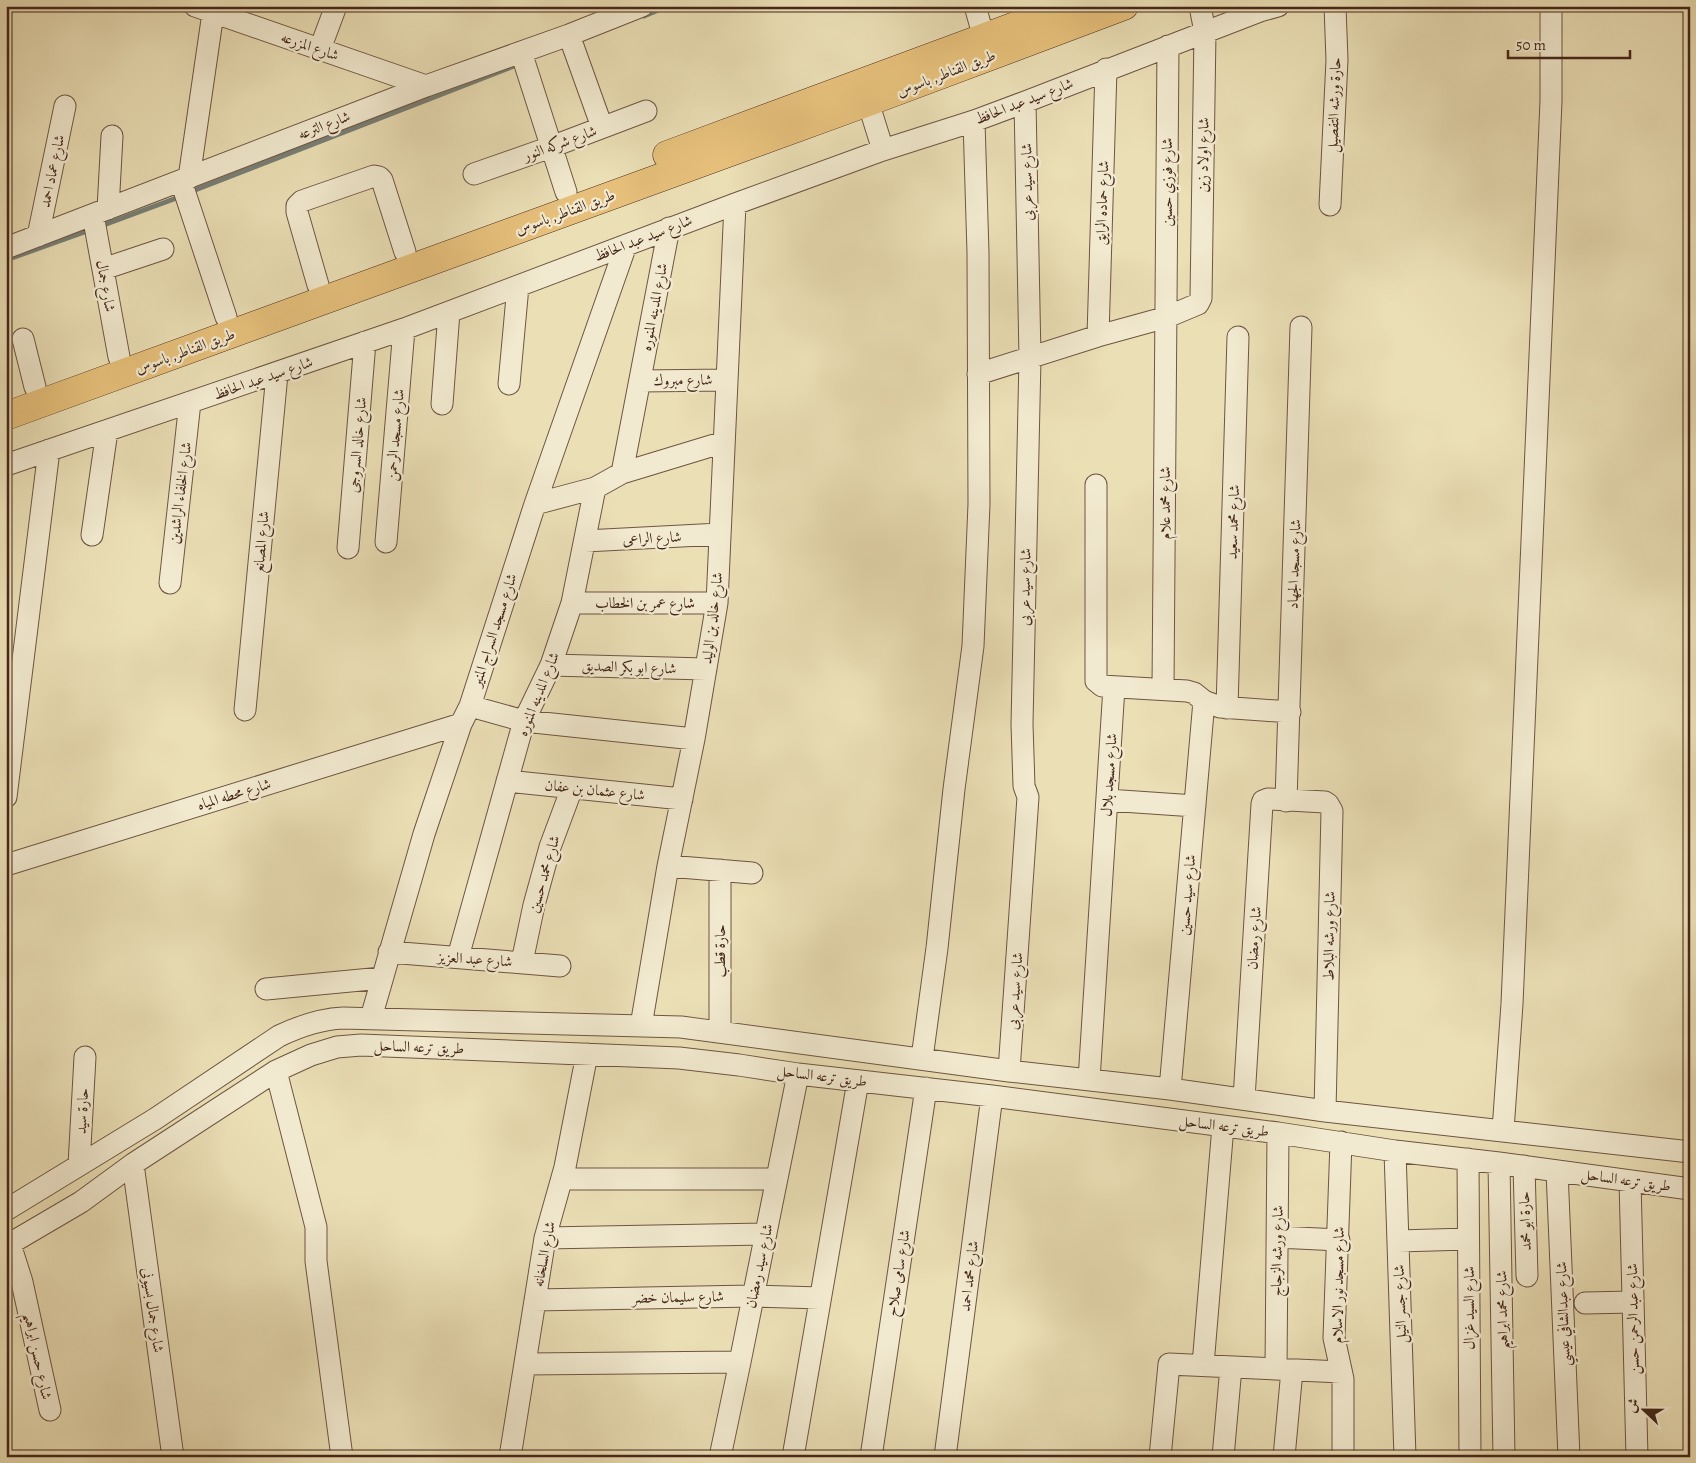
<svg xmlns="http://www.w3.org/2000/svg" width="1696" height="1463" font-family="Alegreya,Amiri,serif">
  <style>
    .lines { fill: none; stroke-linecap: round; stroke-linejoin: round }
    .stream { stroke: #788077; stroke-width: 5 }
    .minor-casing { stroke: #6e5542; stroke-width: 23 }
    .major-casing { stroke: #45271b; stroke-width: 29 }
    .minor { stroke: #f2ead0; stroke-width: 21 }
    .major { stroke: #e6c07b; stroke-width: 28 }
    .labels { text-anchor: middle; stroke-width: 4.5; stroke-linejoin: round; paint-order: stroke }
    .street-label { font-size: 15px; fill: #45271b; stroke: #f2ead0 }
  </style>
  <rect width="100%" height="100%" fill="#ebdfb6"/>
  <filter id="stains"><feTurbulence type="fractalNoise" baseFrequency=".004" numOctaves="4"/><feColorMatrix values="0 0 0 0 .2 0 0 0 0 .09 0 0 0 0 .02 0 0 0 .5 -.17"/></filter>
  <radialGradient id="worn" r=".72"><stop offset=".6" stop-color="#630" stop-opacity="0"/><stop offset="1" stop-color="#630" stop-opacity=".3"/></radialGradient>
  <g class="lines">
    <path class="stream" d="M644 16 668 6
      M190 192 519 64
      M101 226 182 196
      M6 260 90 230"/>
    <g class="minor-casing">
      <path id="minor" d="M195 6 426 86
        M975 6 984 38
        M569 35 602 127
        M320 49 336 6
        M521 52 566 192
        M868 102 883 150
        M474 174 551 147 646 111
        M189 178 213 13
        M181 181 226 317
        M1330 205 1337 60 1335 6
        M108 209 112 136
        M93 215 119 357
        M38 236 65 106
        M6 248 426 86 569 35 642 6
        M103 269 163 249
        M318 285 297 212V206L302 201 374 176 379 177 382 180 405 252
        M1098 336 1106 69
        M23 339 35 387
        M978 374 1098 336 1167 317 1198 304 1201 298 1205 32 1200 6
        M640 381 727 380
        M509 384 518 286
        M442 404 449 312
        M6 465 404 329 735 204 883 150 974 121 1025 102 1260 11 1278 6
        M622 473 669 228
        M1096 485V681L1102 686 1187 691 1194 693 1204 701 1220 707 1290 712
        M535 504 595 488 622 473 724 442
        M92 535 107 431
        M585 541 720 534
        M386 542 404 329
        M348 548 365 342
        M170 583 190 402
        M572 603H717
        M551 665 706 669
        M1163 689 1168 46
        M470 706 524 721 694 739
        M1227 708 1238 337
        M245 710 277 374
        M507 781 682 799
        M6 797 49 450
        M1107 800 1195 806
        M1286 801 1301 327
        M6 865 461 724
        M668 866 752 873
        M389 952 560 966
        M458 957 524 721 551 665 572 603 595 488
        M522 962 534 905 550 847 572 788
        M266 989 382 978
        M371 1018 424 834 461 724 470 706 535 504 626 245
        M641 1026 668 866 694 739 717 603 735 204
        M720 1032V870
        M922 1058 937 948 954 789 973 646 979 504 978 253 974 121
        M276 1071 316 1227V1261L342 1457
        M1009 1071 1028 797 1024 786 1022 724 1030 358 1025 102
        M1089 1080 1114 687
        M1170 1089 1204 701
        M1244 1099 1262 804 1263 801 1268 799 1325 802 1328 804 1332 811 1325 1111
        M1503 1130 1512 1004 1551 101V6
        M1341 1142 1334 1338 1343 1379V1457
        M1395 1151 1405 1457
        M1468 1159 1470 1457
        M1499 1163 1504 1457
        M133 1164 173 1457
        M79 1165 85 1057
        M1524 1166 1527 1276
        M1557 1171 1569 1457
        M562 1179H776
        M1630 1181 1637 1457
        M6 1210 155 1119 279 1036C300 1026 320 1019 343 1018L681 1027 1009 1071 1170 1089 1325 1111 1690 1152
        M1277 1237 1339 1240
        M545 1238 766 1234
        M1398 1241 1468 1239
        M10 1244 22 1282 50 1410
        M6 1246 81 1202 133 1164 276 1071 311 1055 337 1047 361 1045 679 1058 739 1065 798 1074 992 1096 1278 1133 1395 1151 1499 1163 1690 1189
        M535 1300 752 1296 820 1298
        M1585 1303 1633 1302
        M526 1364 740 1362
        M1203 1365 1223 1126
        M1276 1369 1278 1133
        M510 1457 545 1238 565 1167 587 1054
        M720 1457 740 1362 798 1074
        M793 1457 858 1081
        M871 1457 926 1088
        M945 1457 992 1096
        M1160 1457 1169 1364 1341 1372
        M1223 1457 1231 1367
        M1284 1457 1292 1370"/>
    </g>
    <g class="major-casing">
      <path id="major" d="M667 155 1069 6
        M6 416 868 102 1124 6"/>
    </g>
    <use href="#minor" class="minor"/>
    <use href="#major" class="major"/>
  </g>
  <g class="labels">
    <g class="street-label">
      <text transform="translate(310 46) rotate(19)" y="5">شارع المزرعه</text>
      <text transform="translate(946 73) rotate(-21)" y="5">طريق القناطر, باسوس</text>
      <text transform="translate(1024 101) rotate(-21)" y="5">شارع سيد عبد الحافظ</text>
      <text transform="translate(1334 105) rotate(-88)" y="5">حارة ورشه التفصيل</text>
      <text transform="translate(324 125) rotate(-21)" y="5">شارع الترعه</text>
      <text transform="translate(560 143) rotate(-20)" y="5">شارع شركه النور</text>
      <text transform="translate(1203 155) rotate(-89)" y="5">شارع اولاد زين</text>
      <text transform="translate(52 171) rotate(-78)" y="5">شارع عماد احمد</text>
      <text transform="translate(1027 182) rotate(-91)" y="5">شارع سيد عربى</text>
      <text transform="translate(1167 182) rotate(-90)" y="5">شارع فوزي حسين</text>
      <text transform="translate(1102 203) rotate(-88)" y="5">شارع حماده الرايق</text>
      <text transform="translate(565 212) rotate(-20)" y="5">طريق القناطر, باسوس</text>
      <text transform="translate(643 238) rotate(-21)" y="5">شارع سيد عبد الحافظ</text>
      <text transform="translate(106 286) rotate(80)" y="5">شارع جمال</text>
      <text transform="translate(654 307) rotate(-79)" y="5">شارع المدينه المنوره</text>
      <text transform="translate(185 351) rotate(-20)" y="5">طريق القناطر, باسوس</text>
      <text transform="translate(263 378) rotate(-19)" y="5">شارع سيد عبد الحافظ</text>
      <text transform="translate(683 380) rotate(-1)" y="5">شارع مبروك</text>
      <text transform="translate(395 435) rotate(-85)" y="5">شارع مسجد الرحمن</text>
      <text transform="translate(357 445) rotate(-85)" y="5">شارع خالد السروجى</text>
      <text transform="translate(180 493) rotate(-83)" y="5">شارع الخلفاء الراشدين</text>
      <text transform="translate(1165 503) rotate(-90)" y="5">شارع محمد علام</text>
      <text transform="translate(1233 522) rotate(-88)" y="5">شارع محمد سعيد</text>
      <text transform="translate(652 538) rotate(-3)" y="5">شارع الراعى</text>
      <text transform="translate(261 542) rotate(-85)" y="5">شارع المصانع</text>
      <text transform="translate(1294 564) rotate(-88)" y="5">شارع مسجد الجهاد</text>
      <text transform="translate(1025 587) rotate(-89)" y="5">شارع سيد عربى</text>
      <text x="645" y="608">شارع عمر بن الخطاب</text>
      <text transform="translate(712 618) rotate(-83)" y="5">شارع خالد بن الوليد</text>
      <text transform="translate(494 630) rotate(-72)" y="5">شارع مسجد السراج المنير</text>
      <text transform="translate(629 667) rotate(2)" y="5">شارع ابو بكر الصديق</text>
      <text transform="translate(538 694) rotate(-68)" y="5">شارع المدينه المنوره</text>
      <text transform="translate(1109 775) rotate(-86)" y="5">شارع مسجد بلال</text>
      <text transform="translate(595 790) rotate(6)" y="5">شارع عثمان بن عفان</text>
      <text transform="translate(234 794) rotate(-17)" y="5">شارع محطه المياه</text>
      <text transform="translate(544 874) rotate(-74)" y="5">شارع محمد حسين</text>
      <text transform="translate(1187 895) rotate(-85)" y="5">شارع سيد حسين</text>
      <text transform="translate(1329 936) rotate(-89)" y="5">شارع ورشه البلاط</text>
      <text transform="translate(1254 938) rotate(-86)" y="5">شارع رمضان</text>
      <text transform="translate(720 951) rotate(-90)" y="5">حارة قطب</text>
      <text transform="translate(475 959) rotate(4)" y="5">شارع عبد العزيز</text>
      <text transform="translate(1015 991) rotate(-86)" y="5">شارع سيد عربى</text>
      <text transform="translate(419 1047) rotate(2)" y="5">طريق ترعه الساحل</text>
      <text transform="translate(822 1076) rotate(7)" y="5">طريق ترعه الساحل</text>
      <text transform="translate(82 1111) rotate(-87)" y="5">حارة سيد</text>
      <text transform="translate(1224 1126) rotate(7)" y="5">طريق ترعه الساحل</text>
      <text transform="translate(1626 1180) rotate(8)" y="5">طريق ترعه الساحل</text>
      <text transform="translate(1525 1221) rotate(-92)" y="5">حارة ابو محمد</text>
      <text transform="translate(1277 1251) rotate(-89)" y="5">شارع ورشه الزجاج</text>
      <text transform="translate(544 1254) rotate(-79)" y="5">شارع السلخانه</text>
      <text transform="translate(759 1266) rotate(-78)" y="5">شارع سيد رمضان</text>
      <text transform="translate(898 1273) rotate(-81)" y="5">شارع سامى صلاح</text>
      <text transform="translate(969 1276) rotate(-83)" y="5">شارع محمد احمد</text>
      <text transform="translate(1338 1285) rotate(-89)" y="5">شارع مسجد نور الاسلام</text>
      <text transform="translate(678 1297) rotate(-1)" y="5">شارع سليمان خضر</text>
      <text transform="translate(1400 1304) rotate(-92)" y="5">شارع جسر النيل</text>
      <text transform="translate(1469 1308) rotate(-90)" y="5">شارع السيد غزال</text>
      <text transform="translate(153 1310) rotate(82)" y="5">شارع جمال بسيونى</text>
      <text transform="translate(1502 1310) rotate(-91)" y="5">شارع محمد ابراهيم</text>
      <text transform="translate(1563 1314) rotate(-92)" y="5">شارع عبدالشافي عيسي</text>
      <text transform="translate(1633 1319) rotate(-91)" y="5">شارع عبد الرحمن حسن</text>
      <text transform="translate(38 1356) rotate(78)" y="5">شارع حسن ابراهيم</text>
    </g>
  </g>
  <rect width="1696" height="1463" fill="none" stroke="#ebdfb6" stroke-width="25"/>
  <rect x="8" y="8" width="1681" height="1448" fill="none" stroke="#45271b" stroke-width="2.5"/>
  <rect x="12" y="12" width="1671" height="1438" fill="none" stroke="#45271b"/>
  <g transform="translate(1644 1410) rotate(292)" stroke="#f2ead0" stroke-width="4" paint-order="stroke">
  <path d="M0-4L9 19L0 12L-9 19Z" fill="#45271b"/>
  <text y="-8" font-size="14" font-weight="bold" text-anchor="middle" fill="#45271b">ش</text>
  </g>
  <path d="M1508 50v8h122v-8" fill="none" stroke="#45271b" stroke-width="2.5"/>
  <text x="1516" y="50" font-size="15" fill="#45271b" stroke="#f2ead0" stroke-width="4" paint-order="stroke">50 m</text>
  <rect width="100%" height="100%" filter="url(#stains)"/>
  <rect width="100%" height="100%" fill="url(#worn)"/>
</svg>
